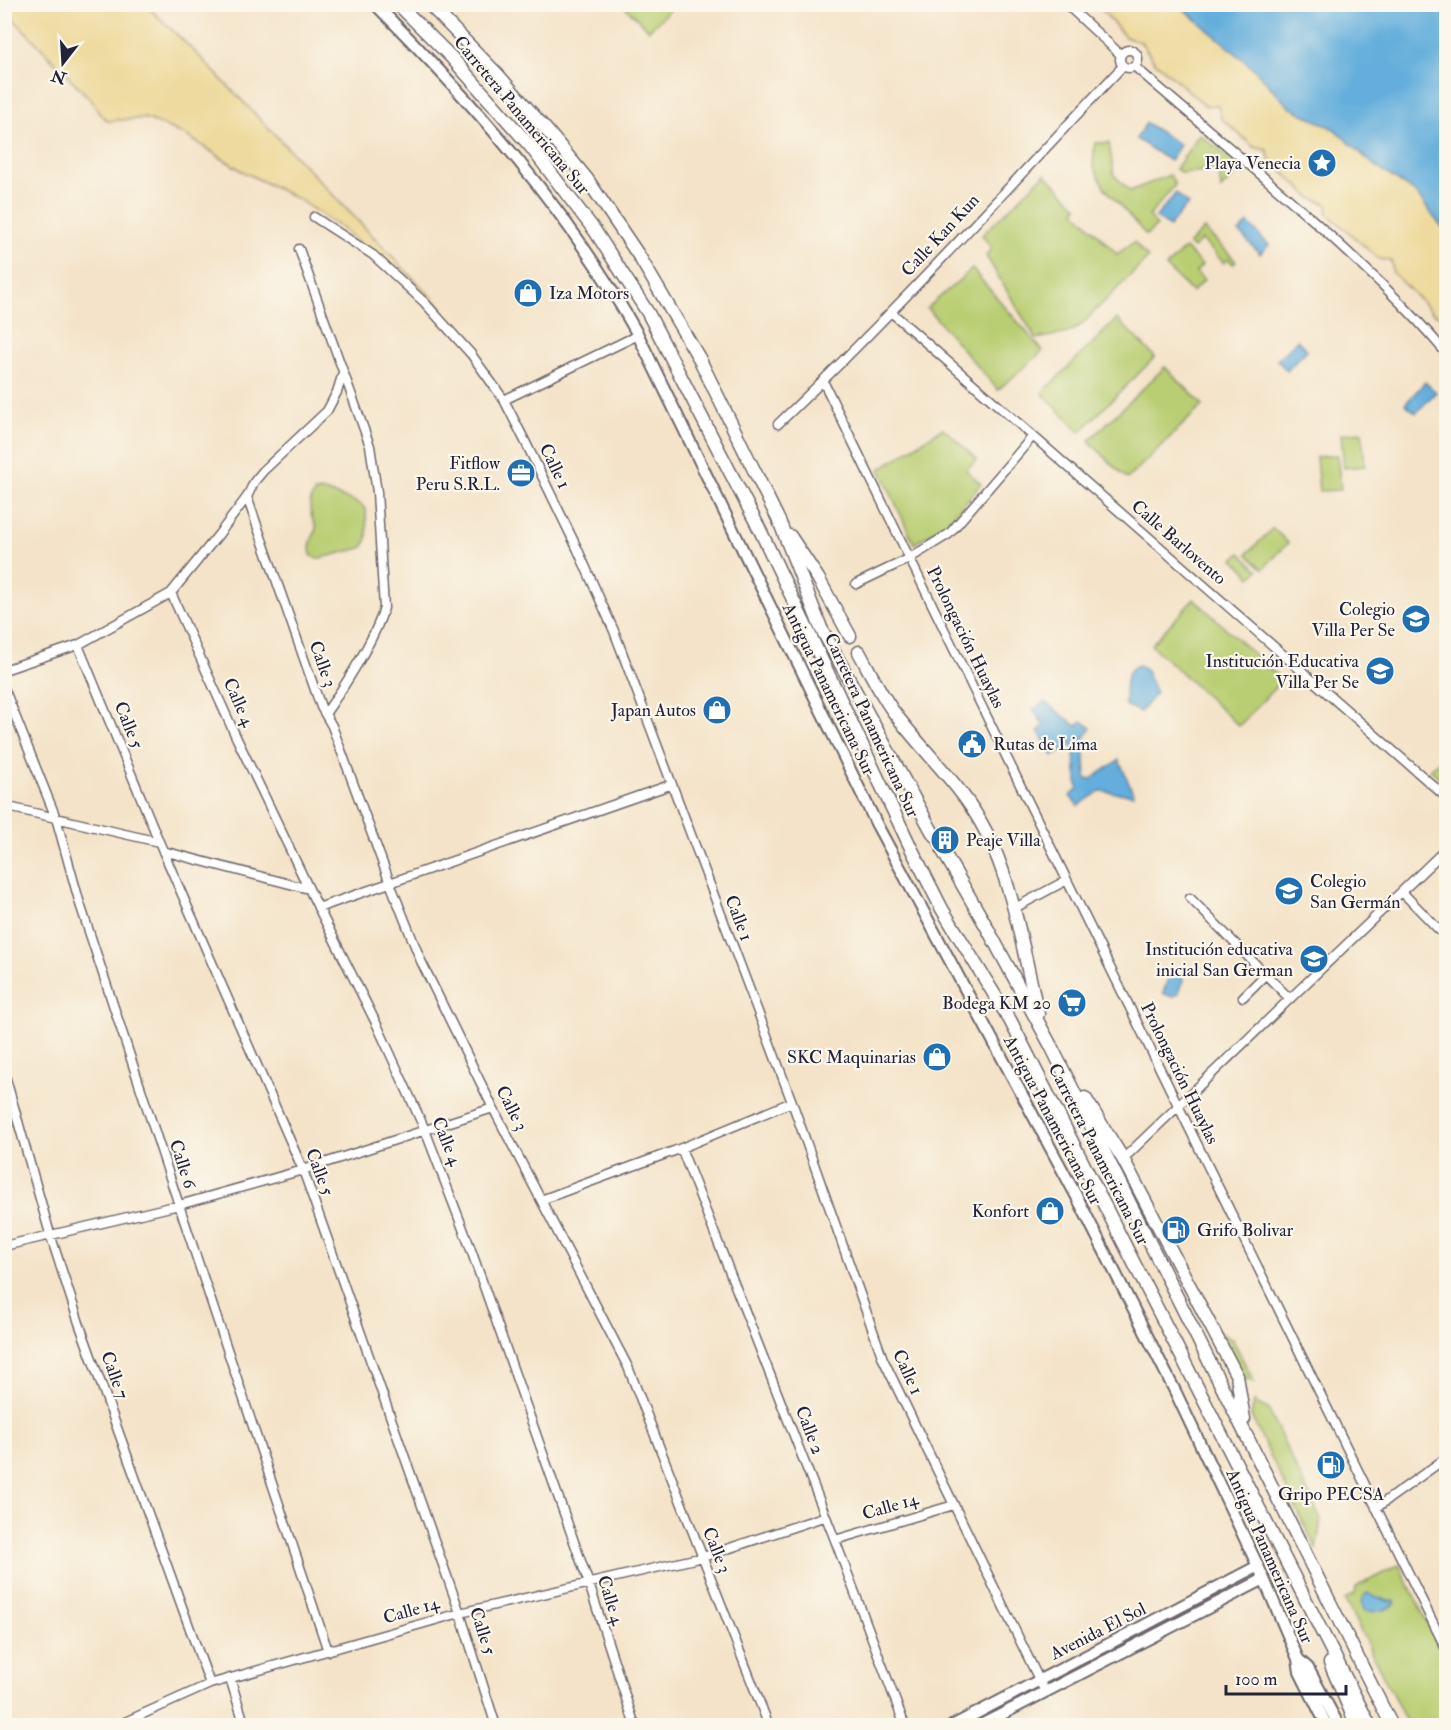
<svg xmlns="http://www.w3.org/2000/svg" width="1451" height="1730" font-family="'IM FELL Double Pica',serif">
  <style>
    .green { fill: #b9ce72; stroke: #6e7856; stroke-width: 1.5 }
    .sand { fill: #eeda9e; stroke: #887e6c; stroke-width: 1.5 }
    .water { fill: #64aedc; stroke: #43688c; stroke-width: 1.5 }
    .lines { fill: none; stroke-linecap: round; stroke-linejoin: round }
    .highway-tunnel { stroke: #cabcac; stroke-width: 12; stroke-dasharray: 12 6; stroke-linecap: butt }
    .minor-casing { stroke: #6c666c; stroke-width: 11 }
    .major-casing { stroke: #6c666c; stroke-width: 14 }
    .highway-casing { stroke: #6c666c; stroke-width: 15 }
    .minor { stroke: #fff; stroke-width: 8 }
    .major { stroke: #fff; stroke-width: 10 }
    .highway { stroke: #fff; stroke-width: 12 }
    .labels { text-anchor: middle; stroke-width: 4.5; stroke-linejoin: round; paint-order: stroke }
    .street-label { font-size: 18px; fill: #22223b; stroke: #fbf7ec }
    .poi-label { font-size: 18px; fill: #22223b; stroke: #fbf7ec; text-anchor: end }
  </style>
  <rect width="100%" height="100%" fill="#fbf7ec"/>
  <filter id="ink" filterUnits="userSpaceOnUse"><feTurbulence type="fractalNoise" baseFrequency=".0167" numOctaves="2"/><feDisplacementMap in="SourceGraphic" scale="12" xChannelSelector="R" yChannelSelector="G"/><feConvolveMatrix kernelMatrix="1 2 1 2 8 2 1 2 1" color-interpolation-filters="sRGB"/></filter>
  <filter id="wash" filterUnits="userSpaceOnUse"><feTurbulence type="fractalNoise" baseFrequency=".008" numOctaves="4" result="noise"/><feDisplacementMap in="SourceGraphic" scale="24" xChannelSelector="R" yChannelSelector="G"/><feGaussianBlur stdDeviation="1.35" result="paint"/><feColorMatrix in="noise" values="0 0 0 0 0 0 0 0 0 0 0 0 0 0 0 0 0 1.4 0 .05"/><feComposite in="paint" operator="in"/></filter>
  <g filter="url(#wash)">
    <rect width="100%" height="100%" fill="#f4e3c8"/>
    <path class="green" d="M623 5H675L649 30Z
      M1199 134 1242 167 1221 189 1219 170 1181 173 1176 169Z
      M1095 143H1109L1114 175 1130 191 1170 175 1175 185 1149 216 1157 226 1146 235 1104 187 1093 165Z
      M1045 174 1078 207 1075 211 1117 254 1134 242 1148 258 1080 326 1068 333 1036 339 986 256 992 249 982 235Z
      M1204 229 1236 261 1233 264 1228 259 1224 263 1202 240 1193 248 1189 244Z
      M1185 248 1202 265 1196 272 1204 280 1192 292 1166 267Z
      M972 269 1043 351 998 390 927 308Z
      M1117 319 1155 357 1080 432 1042 393Z
      M1165 367 1203 405 1127 479 1089 441Z
      M943 428 977 459 966 470 981 484 946 524 914 544 880 469Z
      M1362 432 1365 466 1344 468 1341 434Z
      M1337 455 1341 490 1319 491 1316 457Z
      M324 491 356 502 363 506 366 511 367 538 364 546 361 548 317 559 311 555C308 537 315 540 316 527 310 516 307 502 315 492Z
      M1273 528 1288 543 1263 569 1247 554Z
      M1240 553 1258 570 1251 577 1234 559Z
      M1194 599 1282 680 1239 726 1151 645Z
      M1446 756V784L1430 769Z
      M1216 1331 1233 1340 1254 1382 1241 1377Z
      M1254 1402 1268 1409 1321 1520 1316 1549 1251 1416Z
      M1399 1565 1446 1660V1725H1408L1345 1600 1355 1594 1356 1587Z"/>
    <path class="sand" d="M5 4 146 5 199 56 442 308 436 311 416 291 341 228 298 199 242 171 187 136 163 125 144 118 108 121 100 114 91 100 5 10Z
      M1098 5H1179L1253 68 1289 107 1334 129 1375 166 1415 192 1440 225 1446 229V318L1433 313 1393 273 1391 261 1379 259 1328 214 1327 204 1311 198 1270 160 1267 150 1254 147 1221 118 1218 105 1206 106 1154 61 1141 42 1125 37Z"/>
    <path class="water" d="M1179 5H1446V229L1440 225 1415 192 1375 166 1334 129 1289 107 1253 68Z
      M1146 123 1180 145 1170 161 1136 139Z
      M1176 193 1188 204 1169 227 1156 217Z
      M1248 223 1269 245 1260 254 1239 232Z
      M1297 340 1307 350 1287 371 1277 360Z
      M1425 382 1436 392 1416 413 1405 404Z
      M1139 665 1145 669 1156 693 1140 712 1125 705C1126 690 1122 670 1139 665Z
      M1045 702 1077 726 1082 721 1091 728 1084 739 1086 779H1091L1119 760 1134 795 1100 791 1078 806 1070 796 1078 789 1073 744 1053 756 1038 731 1044 726 1033 709Z
      M1174 974H1181L1184 981 1180 986 1179 993C1173 998 1169 997 1163 993L1167 981Z
      M1367 1593 1388 1601H1395L1396 1603C1387 1612 1377 1612 1365 1611L1361 1603 1363 1597Z"/>
  </g>
  <g filter="url(#ink)">
    <g class="lines">
      <path class="highway-tunnel" d="M934 835 943 851"/>
      <g class="minor-casing">
        <path id="minor" d="M1066 4 1121 55
          M1120 59a9 9 0 1 1 18 0a9 9 0 1 1-18 0Z
          M1134 66C1194 118 1255 169 1314 221 1360 263 1406 305 1446 353
          M314 217 373 255 424 302 471 354 504 400 525 441 577 548 614 631 792 1102 883 1359 1045 1692
          M299 249 370 446 377 492 384 608C375 639 344 687 325 714
          M891 312 1446 797
          M823 381 1026 797 1446 1649
          M504 400 638 335
          M778 424C898 310 1009 186 1123 66
          M247 497 321 707 332 726 390 883 421 961 493 1108 628 1367 769 1726
          M856 584 910 558 949 534 1033 436
          M171 593 237 739 309 889 378 1027 425 1130 470 1247 589 1584 635 1726
          M78 645 163 851 303 1170 460 1613 496 1726
          M4 670 78 645 171 593 219 534 247 497 254 482 263 471 327 411 337 392 343 373
          M4 688 56 818 80 904 179 1205 328 1651
          M4 806 159 842
          M163 851 309 889
          M1402 892 1446 937
          M1190 898 1290 999
          M318 908 670 785
          M1013 909 1067 880
          M1243 997 1266 974
          M4 1072 50 1234 79 1323 210 1684
          M681 1148 835 1540 905 1726
          M1123 1159 1446 849
          M541 1200 674 1151 792 1102
          M4 1246 179 1205 303 1170 493 1108
          M1376 1508 1446 1458
          M835 1540 954 1505
          M230 1678 245 1726
          M116 1726 210 1684 460 1613 703 1557 826 1516"/>
      </g>
      <g class="major-casing">
        <path id="major" d="M375 4C475 104 569 211 638 335L877 825 1078 1199 1176 1393 1264 1579 1298 1659 1300 1672 1327 1726
          M1298 1659 1308 1668 1339 1726
          M952 1726 1258 1566
          M979 1726 1264 1579"/>
      </g>
      <g class="highway-casing">
        <path id="highway" d="M398 4 452 58 531 147 595 231 648 313 760 530 911 848 942 909 1010 1020 1370 1726
          M429 4 498 75 549 133 587 179 639 256 699 358 780 523 821 628 934 835
          M790 536 818 578 850 636
          M859 652C870 672 880 693 893 711 923 752 962 785 985 830 1013 882 1024 956 1038 1014
          M943 851 985 924 1051 1046 1392 1726
          M1085 1098 1123 1159 1237 1376 1244 1419
          M1330 1663 1357 1726"/>
      </g>
      <use href="#minor" class="minor"/>
      <use href="#major" class="major"/>
      <use href="#highway" class="highway"/>
    </g>
  </g>
  <defs>
    <g id="sight-disc" transform="scale(1.5)"><circle r="9.5" fill="#1f6fb2" stroke="#fbf7ec"/><path d="M0-6L1.8-2.2L6-1.7L2.9 1.2L3.7 5.4L0 3.3L-3.7 5.4L-2.9 1.2L-6-1.7L-1.8-2.2Z" fill="#fff"/></g>
    <g id="shop-disc" transform="scale(1.5)"><circle r="9.5" fill="#1f6fb2" stroke="#fbf7ec"/><path d="M-5-2.5h2.3a2.7 3.5 0 0 1 5.4 0H5L5.5 6h-11ZM-1.5-2.5h3a1.5 2.3 0 0 0-3 0Z" fill="#fff"/></g>
    <g id="office-disc" transform="scale(1.5)"><circle r="9.5" fill="#1f6fb2" stroke="#fbf7ec"/><path d="M-6-3h4V-5.5h4V-3h4V5H-6ZM-1-4.5V-3h2v-1.5ZM-6 0V1H6V0Z" fill="#fff"/></g>
    <g id="school-disc" transform="scale(1.5)"><circle r="9.5" fill="#1f6fb2" stroke="#fbf7ec"/><path d="M0-5L7-2L0 1L-7-2ZM-4 1L0 2.5L4 1V4Q0 6-4 4Z" fill="#fff"/></g>
    <g id="civic-disc" transform="scale(1.5)"><circle r="9.5" fill="#1f6fb2" stroke="#fbf7ec"/><path d="M-.6-6.5H3V-4.5H.6V-3L4-1V1h2V6H-6V1h2V-1L-.6-3ZM-1.2 2.5V6h2.4V2.5Z" fill="#fff"/></g>
    <g id="building-disc" transform="scale(1.5)"><circle r="9.5" fill="#1f6fb2" stroke="#fbf7ec"/><path d="M-4-6H4V6H1V3H-1V6H-4ZM-2.5-4.3h1.7v1.8h-1.7ZM.8-4.3h1.7v1.8H.8ZM-2.5-1h1.7V.8h-1.7ZM.8-1h1.7V.8H.8Z" fill="#fff"/></g>
    <g id="supermarket-disc" transform="scale(1.5)"><circle r="9.5" fill="#1f6fb2" stroke="#fbf7ec"/><path d="M-6-5.5h2.5l.6 2H6L4.5 2H-2.5L-4.4-4H-6ZM-1.5 3.2a1.3 1.3 0 1 0 .1 0ZM3 3.2a1.3 1.3 0 1 0 .1 0Z" fill="#fff"/></g>
    <g id="fuel-disc" transform="scale(1.5)"><circle r="9.5" fill="#1f6fb2" stroke="#fbf7ec"/><path d="M-5.5-6h7V0h2V4h1.3V-2.5L3-4.5l.8-.8L6-3V5H2.5V1h-1V6h-7ZM-4.2-4.7v3.2H.2V-4.7Z" fill="#fff"/></g>
  </defs>
  <g fill-rule="evenodd">
    <use href="#sight-disc" x="1322" y="163"/>
    <use href="#shop-disc" x="528" y="293"/>
    <use href="#office-disc" x="521" y="473"/>
    <use href="#school-disc" x="1416" y="619"/>
    <use href="#school-disc" x="1380" y="671"/>
    <use href="#shop-disc" x="717" y="710"/>
    <use href="#civic-disc" x="972" y="744"/>
    <use href="#building-disc" x="945" y="840"/>
    <use href="#school-disc" x="1289" y="891"/>
    <use href="#school-disc" x="1314" y="959"/>
    <use href="#supermarket-disc" x="1072" y="1003"/>
    <use href="#shop-disc" x="937" y="1057"/>
    <use href="#shop-disc" x="1050" y="1211"/>
    <use href="#fuel-disc" x="1176" y="1230"/>
    <use href="#fuel-disc" x="1331" y="1465"/>
  </g>
  <g class="labels">
    <g class="street-label">
      <text transform="translate(522 115) rotate(50)" y="6">Carretera Panamericana Sur</text>
      <text transform="translate(940 235) rotate(-47)" y="6">Calle Kan Kun</text>
      <text transform="translate(555 466) rotate(64)" y="6">Calle 1</text>
      <text transform="translate(1179 542) rotate(41)" y="6">Calle Barlovento</text>
      <text transform="translate(966 637) rotate(64)" y="6">Prolongación Huaylas</text>
      <text transform="translate(323 664) rotate(70)" y="6">Calle 3</text>
      <text transform="translate(829 689) rotate(64)" y="6">Antigua Panamericana Sur</text>
      <text transform="translate(239 702) rotate(66)" y="6">Calle 4</text>
      <text transform="translate(129 725) rotate(68)" y="6">Calle 5</text>
      <text transform="translate(872 725) rotate(65)" y="6">Carretera Panamericana Sur</text>
      <text transform="translate(739 918) rotate(69)" y="6">Calle 1</text>
      <text transform="translate(1180 1073) rotate(64)" y="6">Prolongación Huaylas</text>
      <text transform="translate(512 1108) rotate(63)" y="6">Calle 3</text>
      <text transform="translate(1053 1120) rotate(62)" y="6">Antigua Panamericana Sur</text>
      <text transform="translate(447 1141) rotate(68)" y="6">Calle 4</text>
      <text transform="translate(1099 1154) rotate(63)" y="6">Carretera Panamericana Sur</text>
      <text transform="translate(183 1164) rotate(72)" y="6">Calle 6</text>
      <text transform="translate(320 1172) rotate(69)" y="6">Calle 5</text>
      <text transform="translate(908 1372) rotate(65)" y="6">Calle 1</text>
      <text transform="translate(115 1375) rotate(70)" y="6">Calle 7</text>
      <text transform="translate(810 1430) rotate(69)" y="6">Calle 2</text>
      <text transform="translate(890 1506) rotate(-16)" y="6">Calle 14</text>
      <text transform="translate(717 1550) rotate(68)" y="6">Calle 3</text>
      <text transform="translate(1270 1556) rotate(66)" y="6">Antigua Panamericana Sur</text>
      <text transform="translate(611 1600) rotate(72)" y="6">Calle 4</text>
      <text transform="translate(411 1610) rotate(-16)" y="6">Calle 14</text>
      <text transform="translate(483 1631) rotate(72)" y="6">Calle 5</text>
      <text transform="translate(1098 1631) rotate(-27)" y="6">Avenida El Sol</text>
    </g>
    <g class="poi-label">
      <text x="1301" y="169">Playa Venecia</text>
      <text x="549" y="299" text-anchor="start">Iza Motors</text>
      <text x="500" y="469">Fitflow<tspan x="500" dy="21">Peru S.R.L.</tspan></text>
      <text x="1395" y="615">Colegio<tspan x="1395" dy="21">Villa Per Se</tspan></text>
      <text x="1359" y="667">Institución Educativa<tspan x="1359" dy="21">Villa Per Se</tspan></text>
      <text x="696" y="716">Japan Autos</text>
      <text x="993" y="750" text-anchor="start">Rutas de Lima</text>
      <text x="966" y="846" text-anchor="start">Peaje Villa</text>
      <text x="1310" y="887" text-anchor="start">Colegio<tspan x="1310" dy="21">San Germán</tspan></text>
      <text x="1293" y="955">Institución educativa<tspan x="1293" dy="21">inicial San German</tspan></text>
      <text x="1051" y="1009">Bodega KM 20</text>
      <text x="916" y="1063">SKC Maquinarias</text>
      <text x="1029" y="1217">Konfort</text>
      <text x="1197" y="1236" text-anchor="start">Grifo Bolivar</text>
      <text x="1331" y="1500" text-anchor="middle">Gripo PECSA</text>
    </g>
  </g>
  <rect width="1451" height="1730" fill="none" stroke="#fbf7ec" stroke-width="24"/>
  <g transform="translate(63 63) rotate(197)" stroke="#fbf7ec" stroke-width="4.5" paint-order="stroke">
  <path d="M0-4.5L10 22L0 15L-10 22Z" fill="#22223b"/>
  <text y="-9" font-size="16" font-weight="bold" text-anchor="middle" fill="#22223b">N</text>
  </g>
  <path d="M1226 1685v9h120v-9" fill="none" stroke="#22223b" stroke-width="3"/>
  <text x="1235" y="1685" font-size="18" fill="#22223b" stroke="#fbf7ec" stroke-width="4.5" paint-order="stroke">100 m</text>
</svg>
